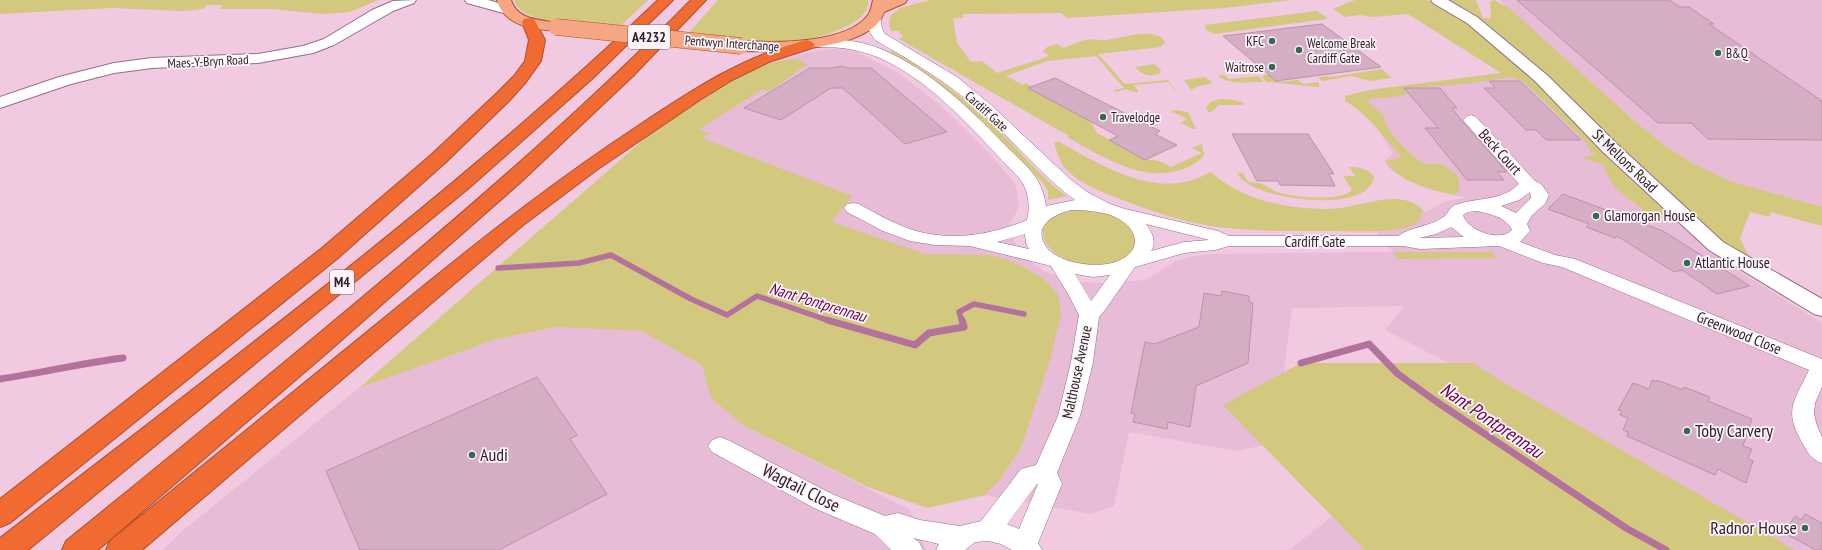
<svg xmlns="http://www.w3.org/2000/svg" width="1822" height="550" font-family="'PT Sans Narrow',sans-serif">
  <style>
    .built { fill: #e8bbd6 }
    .green { fill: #d2c87e }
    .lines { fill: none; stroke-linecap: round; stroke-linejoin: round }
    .stream-far1 { stroke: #b4719c; stroke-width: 5.5 }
    .stream { stroke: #b4719c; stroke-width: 7 }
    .building { fill: #d5aec5; stroke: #b993aa }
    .street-casing { stroke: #936f85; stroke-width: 1 }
    .secondary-casing { stroke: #936f85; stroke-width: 2 }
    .primary-casing { stroke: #ad502f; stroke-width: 2 }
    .highway-casing { stroke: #ad502f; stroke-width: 2 }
    .street { fill: #fff; fill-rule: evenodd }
    .secondary { fill: #fff; fill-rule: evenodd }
    .primary { fill: #f6a683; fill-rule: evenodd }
    .highway { fill: #f06a31; fill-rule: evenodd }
    .primary-bridge-casing { stroke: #ad502f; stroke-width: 17; stroke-linecap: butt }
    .primary-bridge { stroke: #f6a683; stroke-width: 16 }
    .poi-dot { fill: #336a51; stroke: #fdf5fa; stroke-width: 1.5 }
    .labels { text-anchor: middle; stroke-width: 3.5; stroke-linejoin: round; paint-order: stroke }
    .far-poi-label { font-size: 13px; fill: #30212b; stroke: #fdf5fa; text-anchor: start }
    .far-street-label { font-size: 13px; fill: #30212b; stroke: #fdf5fa }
    .shield { fill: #fdf5fa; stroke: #6e6169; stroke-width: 1 }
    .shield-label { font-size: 14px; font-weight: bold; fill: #30212b }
    .street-label { font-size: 15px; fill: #30212b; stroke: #fdf5fa }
    .poi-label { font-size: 15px; fill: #30212b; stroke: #fdf5fa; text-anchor: start }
    .water-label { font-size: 16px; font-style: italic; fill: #6f0055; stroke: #fdf5fa }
    .near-poi-label { font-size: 18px; fill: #30212b; stroke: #fdf5fa; text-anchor: start }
    .near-street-label { font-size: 18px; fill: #30212b; stroke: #fdf5fa }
    .near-water-label { font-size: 19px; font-style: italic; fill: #6f0055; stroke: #fdf5fa }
  </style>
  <rect width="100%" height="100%" fill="#f1c9e1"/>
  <path class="built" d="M1499 0H1822V207L1730 181 1692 163 1668 148 1631 118Z
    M830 49 846 50 861 54 897 72 940 105 991 155 1011 179 1016 187 1019 204 1016 213 1009 224 1015 228 1013 237 1014 242 1024 257 1047 273 1080 282 1104 283 1146 280 1176 261 1194 256 1214 254 1393 252 1376 230 1407 227 1420 212 1425 213 1446 201 1468 198 1427 188 1399 175 1389 168 1385 161 1393 153 1372 120 1354 95 1519 71 1668 215 1732 267 1822 323V550H1773L1491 385 1385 330 1405 306 1292 308 1275 442 1239 451 1129 432 1114 506 1091 514 985 495 1002 477 1021 448 1050 360 1043 278 1022 266 922 262 824 225 655 134 769 64 807 53Z
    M554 327 642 331 703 365 711 398 743 425 910 510 926 550H163L180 533 359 388 494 340Z
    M1343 508 1382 550H1289Z"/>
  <path class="green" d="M0 0H378L350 12 323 14 272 9H219L224 5H207L202 9 183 11 112 8 0 14Z
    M514 0H648L618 28C595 26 521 27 514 0Z
    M718 0H868C869 12 859 20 849 25 798 52 741 41 687 35Z
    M930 0H1292L1224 8 1068 18 1061 13 963 14V18H953L957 43 971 62 982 61 997 73 1050 56 1043 52 1047 47 1057 44 1064 48C1071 45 1078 42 1085 40 1092 39 1099 40 1107 40 1120 38 1158 26 1165 42L1161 47 1098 54 1125 84 1168 80 1180 96 1168 82 1134 85 1138 91 1137 93 1125 89 1117 92 1114 90 1124 88 1096 56 1047 61 1006 76 1023 85 1026 83 1094 123 1092 124 1097 133 1145 160C1156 159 1162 162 1171 167L1202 153 1192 148 1202 144 1204 155C1199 162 1191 166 1183 169 1143 184 1101 156 1067 137L1069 136 899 39 903 36 898 31H891L889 24 890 16 900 8Z
    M1355 0H1427L1470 25 1528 70 1680 216 1651 218 1637 205 1616 189 1604 169 1605 165 1582 158 1597 154 1591 152 1586 142 1525 83 1519 80 1509 77 1465 84 1404 88 1407 94C1395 98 1383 98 1371 98L1367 101 1384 116C1384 130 1411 157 1424 163 1429 165 1435 163 1440 164 1446 165 1453 172 1458 176L1460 189 1454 195C1430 190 1400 182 1385 161L1402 157C1386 140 1366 112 1345 101V96L1369 90 1501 73 1408 14 1373 17 1359 15 1345 17 1333 9Z
    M1444 0H1476L1483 18H1491L1490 2 1494 0 1509 8 1631 118 1668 148 1692 163 1730 181 1822 207V226L1771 212 1769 217 1750 212 1740 238 1748 255 1794 289 1729 251Z
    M1317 11 1327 18 1326 19 1215 34 1206 30 1205 25Z
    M892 51C933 73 968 101 1001 133 1023 154 1042 179 1067 196L1048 200V191L1044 184 974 113 941 85 888 53Z
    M798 59 808 65 803 67 775 88 768 91 763 89 699 129 709 133 702 138 852 196 832 222 925 254 989 255 1006 259 1022 266 1043 278 1058 294 1061 314 1050 360 1021 448 1002 477 985 495 927 508 868 487 743 425 711 398 702 365 642 331 554 327 494 340 359 388 650 134 736 78 765 63 769 64 783 60Z
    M1154 64 1161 70 1160 73C1151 78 1142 75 1135 67Z
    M1382 69 1392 78 1370 81 1352 76 1322 81 1318 77 1327 76 1331 77Z
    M1220 75H1224L1229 79 1258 76 1264 82C1250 82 1231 85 1219 77Z
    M1263 75H1269L1280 82 1298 80 1303 84 1319 82V87L1267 82 1261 77H1264Z
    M1205 77 1213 83 1199 86 1191 90 1184 80Z
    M1220 99 1234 100 1244 103 1242 105H1219L1211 112H1208L1206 107 1211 102Z
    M1175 110 1188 112 1196 129H1193L1181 123 1187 119 1173 112 1169 113Z
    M1058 141C1095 162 1144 193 1189 181 1197 179 1204 175 1211 172 1243 201 1288 209 1329 209 1357 209 1405 184 1425 213L1421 212C1422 220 1415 225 1408 227 1388 233 1349 231 1327 231 1285 231 1242 232 1200 224 1175 219 1149 210 1125 201 1104 193 1081 185 1065 168 1059 161 1057 151 1054 143Z
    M1349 167C1358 167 1369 168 1374 177 1369 216 1249 200 1237 173H1243C1245 176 1246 181 1249 182 1252 183 1259 182 1264 185 1269 187 1273 191 1280 193 1294 197 1342 202 1352 190L1343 176H1355Z
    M1084 210C1102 212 1126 216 1134 235 1136 239 1136 245 1134 249 1118 272 1074 268 1055 253 1040 241 1038 224 1057 215 1065 211 1075 211 1084 210Z
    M1393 252H1492L1497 258 1398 259Z
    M1301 363H1473L1496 378 1795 550H1365L1223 405Z"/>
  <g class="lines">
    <path class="stream-far1" d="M498 268 579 263 611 255 691 299 727 315 757 296 830 321
      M962 321 959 312 974 304 1024 314"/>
    <path class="stream" d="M827 320 915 345 929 333 964 327 962 320
      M1301 363 1369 344 1398 374 1437 402 1626 528 1666 550
      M0 379C41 373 82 363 123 358"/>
  </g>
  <path class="building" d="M1517 0H1669L1680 7H1689L1714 24H1709L1822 101V140L1708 139 1691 123H1658Z
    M1322 24 1381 67 1276 81 1223 36Z
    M841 66 848 68H871L947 132 905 144 843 88H831L781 120 744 108 810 68H832Z
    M1055 78 1160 131 1155 134 1177 145 1145 160 1109 140 1118 136 1028 88Z
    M1489 81H1520L1581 140H1546L1536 130H1526L1484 88H1495Z
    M1404 88H1440L1457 108H1452L1462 121 1507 172H1497L1504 180H1467L1425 128H1438Z
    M1232 134H1308L1334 174H1329L1335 186 1280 185 1278 181H1257Z
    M1563 194 1663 231 1750 286 1717 294 1682 270 1674 272 1617 236 1615 238 1586 227 1589 224 1548 209Z
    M1222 291 1249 296V302L1253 303 1248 363 1196 386 1190 427 1168 422 1167 429 1133 422 1135 414 1131 413 1145 342 1155 344 1199 327 1204 293 1221 296Z
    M537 377 577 435 570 439 607 494 499 550H360L326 471Z
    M1652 380 1657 382V380L1683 390 1684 387 1710 397 1708 401 1752 419 1743 446 1752 449 1748 458 1753 461 1746 483 1718 469 1715 475 1627 436 1628 432 1623 430 1628 418 1620 415 1622 411 1618 410 1633 383 1649 389Z
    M1805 514 1822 523V550H1816L1784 533 1795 516 1801 520Z"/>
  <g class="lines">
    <g class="street-casing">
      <path id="street" d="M874 13 878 14C883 21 880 28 885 34L957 77 990 104 1070 179 1087 192 1110 204 1125 209 1218 231 1229 236H1398C1412 226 1431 227 1445 216 1448 213 1450 207 1455 205 1477 197 1501 202 1519 184L1463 120 1466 117 1471 115 1476 117 1534 180 1542 185 1549 195 1545 204 1532 215 1527 224 1530 231 1520 242 1555 255 1575 259 1822 359V387L1815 403 1814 414 1817 426 1822 437V463C1812 460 1808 453 1803 444 1783 410 1794 402 1809 370L1562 267 1543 263 1499 246 1420 249 1403 246H1229L1215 250 1184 253 1135 267 1105 310 1099 317 1093 362 1080 416 1057 473 1062 484 1038 543 1042 550H1012L1001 544 988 541 975 542 965 550H936L939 544 913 538 919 542 923 550H891L875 534 814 508 712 452 708 446 712 440 720 437 728 440 832 494 885 516 898 513 920 520 960 526 981 521 1021 469 1036 465 1058 416 1071 362 1079 315 1067 292 1051 266 1047 265 970 246 935 245 910 241 883 231 847 212 844 208 847 204 853 203 859 204C879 215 899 227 920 232 956 241 993 234 1027 220 1030 208 1029 193 1022 182 1015 172 1005 164 997 155 964 119 926 79 880 58 860 50 843 47 821 47L816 46 814 43 816 40 821 39C846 39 869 42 892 54 937 76 974 113 1009 149 1019 159 1031 169 1038 181 1042 189 1045 197 1046 206L1075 200C1040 174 1012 139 979 110 947 82 912 61 875 40 870 33 864 23 870 14ZM1530 192 1531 198 1516 213 1501 206 1519 200ZM1071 210C1085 210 1100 211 1113 216 1141 228 1144 254 1112 263 1094 268 1055 263 1045 245 1033 225 1055 214 1071 210ZM1477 211C1490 214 1506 217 1512 230 1500 243 1467 230 1463 215L1468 212ZM1146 224 1206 239 1209 240 1184 242 1151 251C1157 242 1152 232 1146 224ZM1451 227 1464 237 1419 238 1436 234ZM1025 234 1026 243 1029 249 997 242ZM1075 274 1093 277 1110 275 1091 301ZM1037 484H1038L1019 529 1007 524Z"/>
    </g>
    <g class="secondary-casing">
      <path id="secondary" d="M416 0 414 3 393 11 334 45 313 53 258 63 152 68 114 73 71 84 0 108V97L59 77 114 63 152 58 258 54 303 46 324 39 372 10 393 1Z
        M465 0H488L512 7 514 10 512 13 507 14 467 3Z
        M1431 0H1448L1477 17 1547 75 1617 144 1723 242 1822 299V316L1814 314 1709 250 1603 152 1535 81 1467 23 1433 3Z"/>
    </g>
    <g class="primary-casing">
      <path id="primary" d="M497 0H511C518 22 543 19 561 24L563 27 561 30 556 31C533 29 504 26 497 0Z
        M873 0H907L905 3 884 12C873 51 773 52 741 51L736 49 733 46 736 43 741 41C774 43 847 44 868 15 871 11 872 4 873 0Z"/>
    </g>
    <g class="highway-casing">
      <path id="highway" d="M658 0H673L592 79 469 188 28 550H0V538C223 365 453 196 658 0Z
        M691 0H706L633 76 522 181 328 352 98 550H62L66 541C166 460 266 378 365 295 477 201 588 105 691 0Z
        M529 18 534 19 545 40 541 61 526 82 509 101 445 163 338 258 10 523 0 527V499L322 248 431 155 497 93 514 76 525 61 529 40 522 22 524 19Z
        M807 40 812 42 815 45 812 48 769 62 732 80 700 100 598 169 522 226 142 550H106L110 541C212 458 314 375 416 292 489 233 560 177 638 126 692 90 743 56 807 40Z"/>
    </g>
    <use href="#street" class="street"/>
    <use href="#secondary" class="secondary"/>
    <use href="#primary" class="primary"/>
    <use href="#highway" class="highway"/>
    <g class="primary-bridge-casing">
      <path id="primary-bridge" d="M556 27 741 46"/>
    </g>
    <use href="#primary-bridge" class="primary-bridge"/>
  </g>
  <g class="poi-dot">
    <circle cx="1272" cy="41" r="4"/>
    <circle cx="1299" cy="50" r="4"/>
    <circle cx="1718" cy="53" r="4"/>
    <circle cx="1272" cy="67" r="4"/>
    <circle cx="1103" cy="117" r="4"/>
    <circle cx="1596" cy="216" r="4"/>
    <circle cx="1687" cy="263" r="4"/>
    <circle cx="1687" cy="431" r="4"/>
    <circle cx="472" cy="455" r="4"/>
    <circle cx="1805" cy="528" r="4"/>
  </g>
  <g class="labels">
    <g class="far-poi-label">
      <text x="1264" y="46" text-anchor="end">KFC</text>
      <text x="1307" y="48">Welcome Break<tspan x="1307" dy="15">Cardiff Gate</tspan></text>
      <text x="1726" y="58">B&amp;Q</text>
      <text x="1264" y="72" text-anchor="end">Waitrose</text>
      <text x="1111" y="122">Travelodge</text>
    </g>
    <g class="far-street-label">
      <text transform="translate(732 43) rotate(4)" y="5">Pentwyn Interchange</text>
      <text transform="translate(208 61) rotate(-3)" y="5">Maes-Y-Bryn Road</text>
      <text transform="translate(987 111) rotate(42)" y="5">Cardiff Gate</text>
    </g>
    <g class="shield">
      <rect x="628" y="25" width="42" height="24" rx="3"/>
      <rect x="330" y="270" width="24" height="24" rx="3"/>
    </g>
    <g class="shield-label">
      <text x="649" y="42">A4232</text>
      <text x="342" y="287">M4</text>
    </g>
    <g class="street-label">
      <text transform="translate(1500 152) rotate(48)" y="5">Beck Court</text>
      <text transform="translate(1625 161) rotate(44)" y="5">St Mellons Road</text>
      <text x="1315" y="247">Cardiff Gate</text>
      <text transform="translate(1739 333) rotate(22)" y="5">Greenwood Close</text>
      <text transform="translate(1077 372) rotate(-78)" y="5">Malthouse Avenue</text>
    </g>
    <g class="poi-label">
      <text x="1604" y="221">Glamorgan House</text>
      <text x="1695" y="268">Atlantic House</text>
    </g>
    <g class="water-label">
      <text transform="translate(818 302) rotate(17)" y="6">Nant Pontprennau</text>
    </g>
    <g class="near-poi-label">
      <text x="1695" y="437">Toby Carvery</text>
      <text x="480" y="461">Audi</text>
      <text x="1797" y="534" text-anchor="end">Radnor House</text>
    </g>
    <g class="near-street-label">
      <text transform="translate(801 488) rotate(27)" y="6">Wagtail Close</text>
    </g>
    <g class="near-water-label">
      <text transform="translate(1492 420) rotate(34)" y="7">Nant Pontprennau</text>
    </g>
  </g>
</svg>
